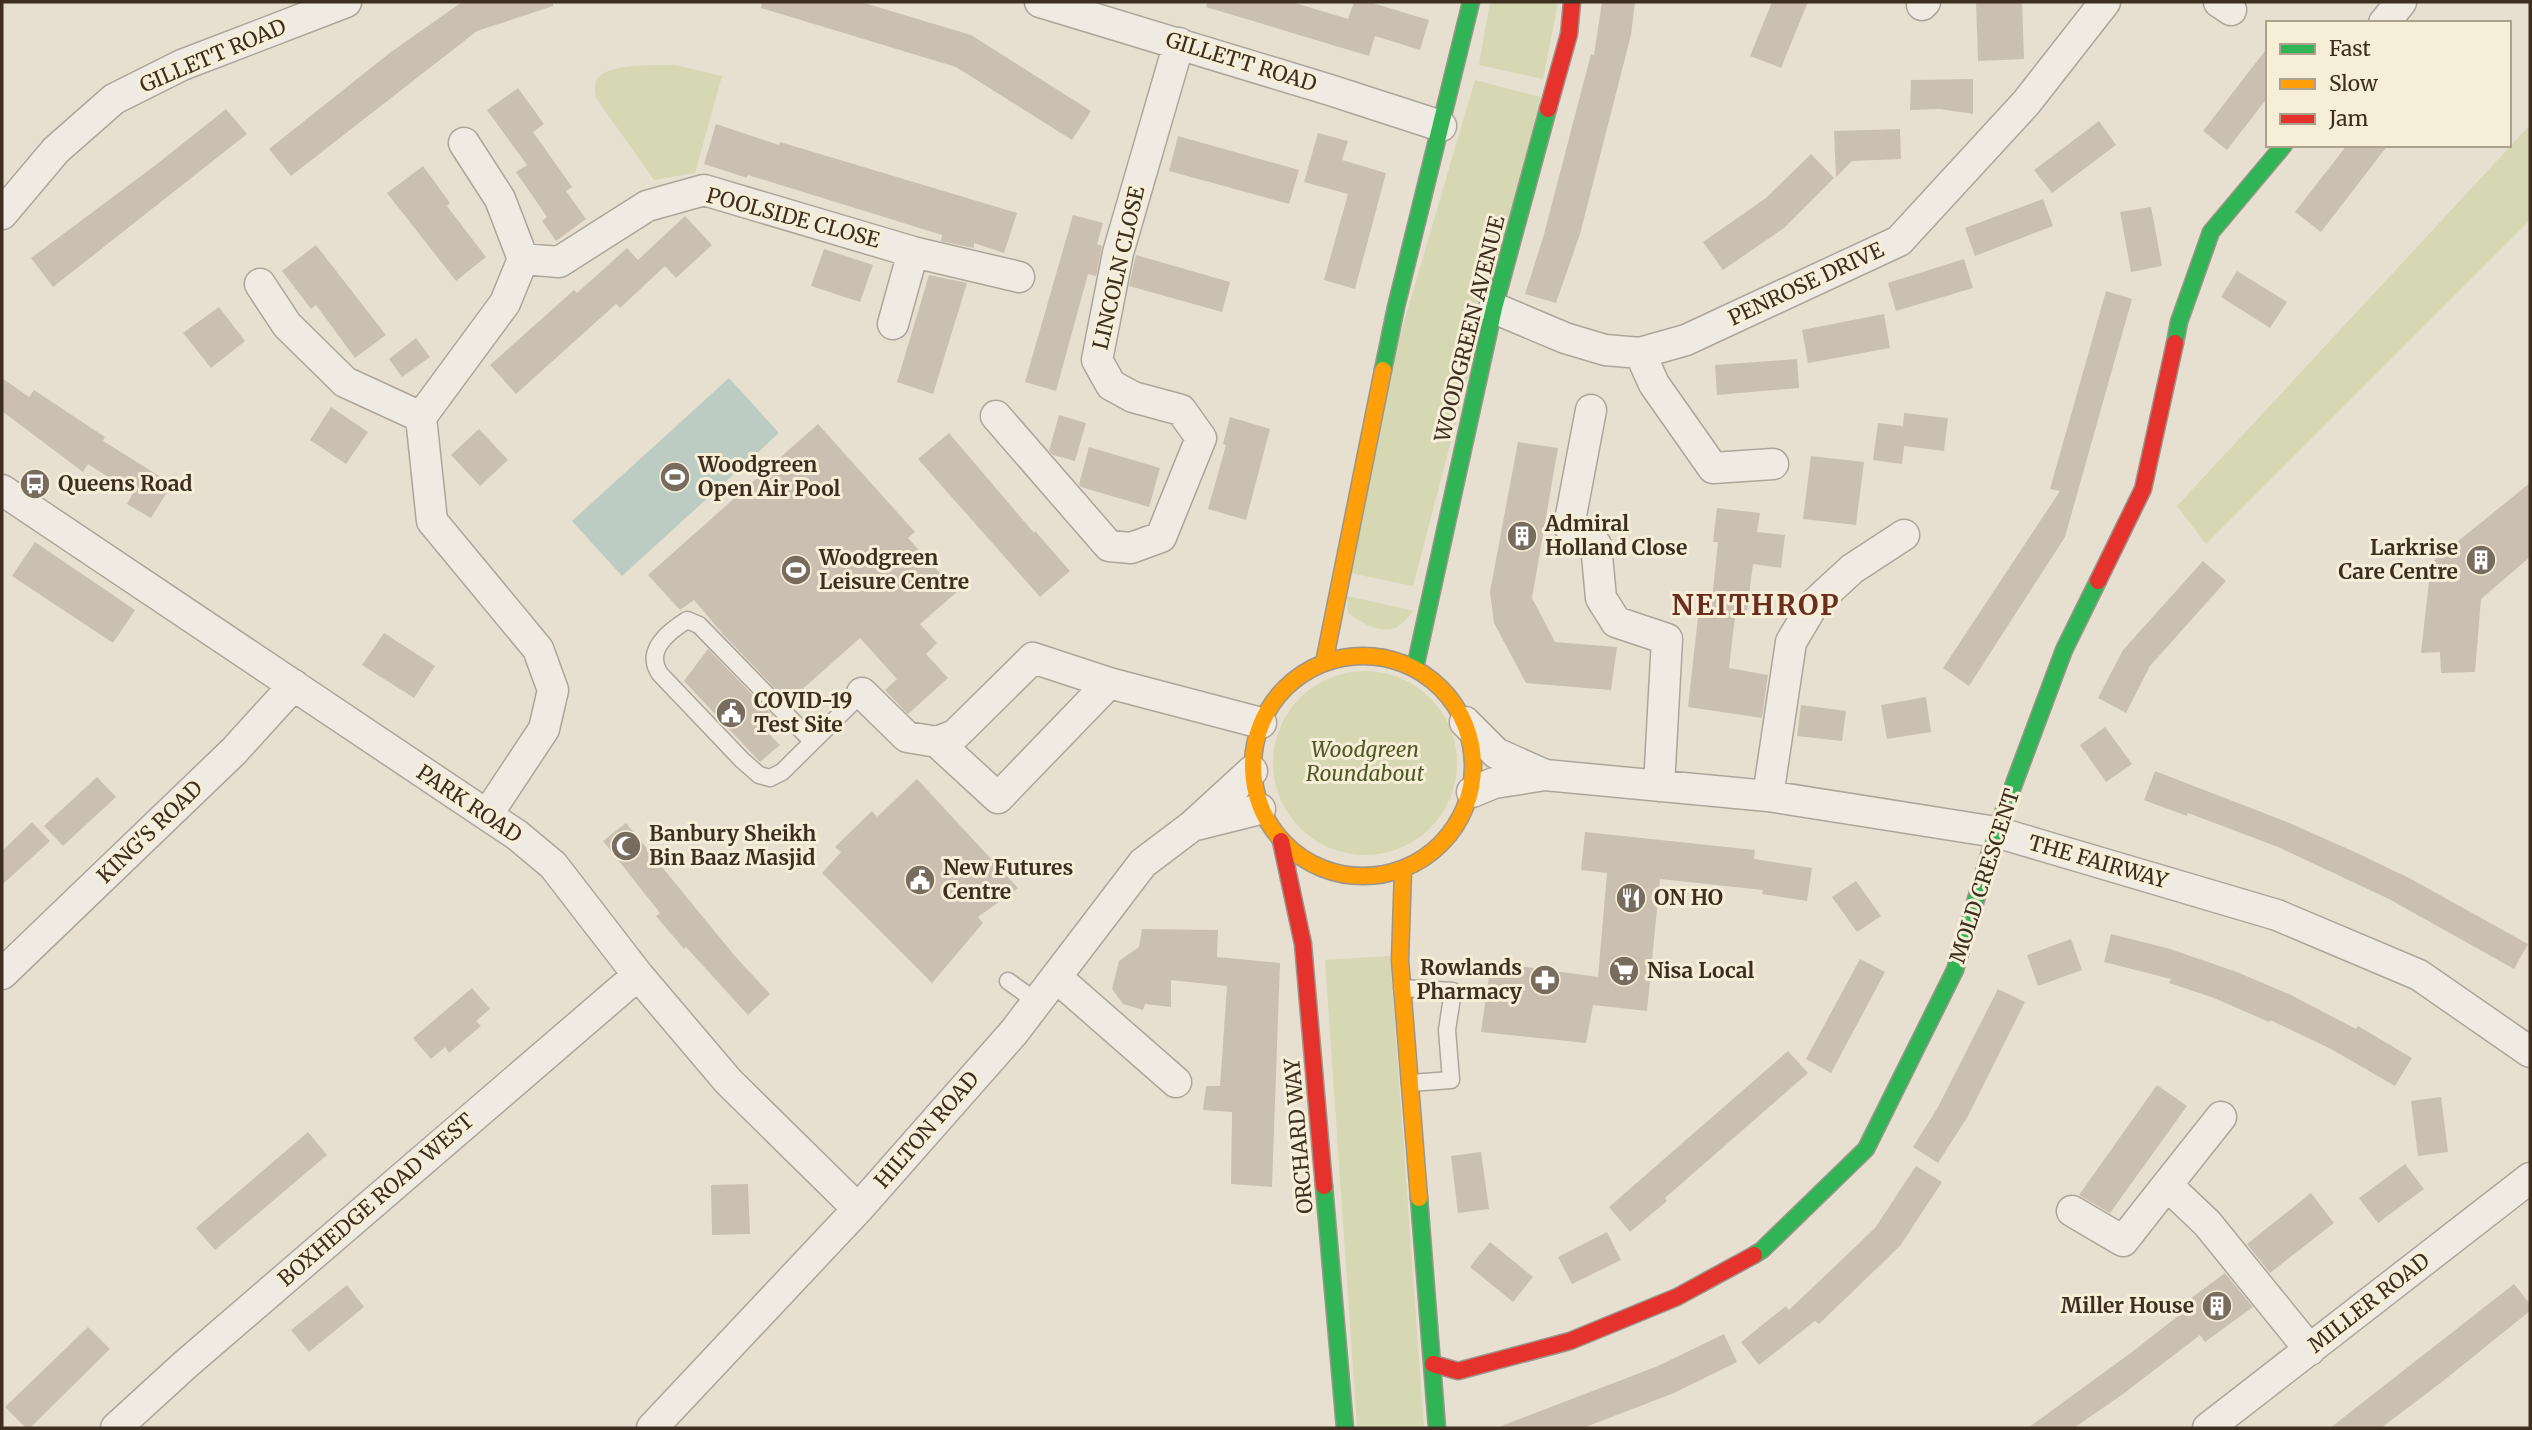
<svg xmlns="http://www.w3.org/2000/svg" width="2532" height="1430" font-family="Merriweather,serif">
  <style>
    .green { fill: #d6d7b3 }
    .water { fill: #bcccc2 }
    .building { fill: #cbbfb2 }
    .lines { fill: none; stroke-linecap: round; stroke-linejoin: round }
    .lane-casing { stroke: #ada599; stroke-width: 19 }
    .street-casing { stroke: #ada599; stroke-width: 33 }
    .fast-casing { stroke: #9c958a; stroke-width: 19 }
    .slow-casing { stroke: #9c958a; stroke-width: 19 }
    .jam-casing { stroke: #9c958a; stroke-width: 19 }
    .lane { stroke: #efebe3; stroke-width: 16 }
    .street { stroke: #efebe3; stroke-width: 30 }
    .fast { stroke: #30b455; stroke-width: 16 }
    .slow { stroke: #ff9f0a; stroke-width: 16 }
    .jam { stroke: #e5322d; stroke-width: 16 }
    .labels { text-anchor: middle; stroke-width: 6; stroke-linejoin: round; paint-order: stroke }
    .street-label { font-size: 21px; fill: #3d2e20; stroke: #f7eed8 }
    .poi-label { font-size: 21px; font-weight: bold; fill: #3d2e20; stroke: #f7eed8; text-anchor: start }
    .park-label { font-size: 21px; font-style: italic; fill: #4d5a26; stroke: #f7eed8 }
    .district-label { font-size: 28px; font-weight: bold; letter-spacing: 2px; fill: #6b2e1e; stroke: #f7eed8 }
  </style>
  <rect width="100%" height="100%" fill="#e7e0d1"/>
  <path class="green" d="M1490 2H1558L1543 79 1479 65Z
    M675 65 722 76 695 173 654 180 596 98C595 92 594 86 596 81 604 62 656 66 675 65Z
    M1475 80 1541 97 1413 586 1350 573 1399 339Z
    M2530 125V220L2206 544 2177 506Z
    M1347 596 1414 611C1409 615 1403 624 1397 627 1380 635 1361 622 1348 613Z
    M1273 763a92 92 0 1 1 184 0a92 92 0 1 1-184 0Z
    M1390 956 1424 1428H1357L1325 960Z"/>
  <path class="water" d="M729 378 779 433 622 576 572 521Z"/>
  <path class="building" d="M462 2H553V6L477 31 291 176 269 149 391 52Z
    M762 2H861L971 35 1091 111 1072 140 956 67 761 8Z
    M1207 2H1292L1348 19 1354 2H1369L1429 20 1420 50 1375 36 1369 56 1206 7Z
    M1602 2H1635L1631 35 1580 234 1556 303 1525 294 1543 238 1591 54 1594 55Z
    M1772 2H1808L1781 68 1750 56Z
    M1976 2H2022L2024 59 1978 61Z
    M2268 47V97L2227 150 2203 131Z
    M1973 79V114L1940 109 1910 110 1911 80Z
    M518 88 544 124 533 132 572 187 566 191 586 219 556 241 542 221 547 217 516 172 527 165 487 110Z
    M226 109 247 134 53 287 31 258 157 164Z
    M2099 121 2116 145 2052 193 2034 170Z
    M716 124 779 145 780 142 1017 213 1004 253 974 243V248L941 241 942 235 748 175 747 178 704 164Z
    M1900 129 1901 159 1852 161 1836 177 1834 131Z
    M1318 133 1348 141 1342 160 1386 173 1355 289 1324 280 1348 194 1304 182Z
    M1178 136 1299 170 1289 204 1169 171Z
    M2347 145H2388L2321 232 2295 212Z
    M1811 154 1834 178 1784 228 1723 270 1703 242 1766 198Z
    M423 166 450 203 447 206 486 257 456 281 387 193Z
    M2043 199 2053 226 1975 256 1965 228Z
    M2151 207 2162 266 2131 272 2120 212Z
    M1073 215 1103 223 1097 244 1102 246 1096 276 1088 274 1056 391 1025 382Z
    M685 216 712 245 676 278 665 266 620 308 616 304 516 394 490 365 574 290 577 293 627 248 638 260Z
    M316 245 386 335 355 358 316 305 311 309 282 271Z
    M824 249 873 265 860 302 811 286Z
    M1136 255 1230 282 1222 312 1129 286Z
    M1964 259 1973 288 1896 311 1888 283Z
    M2237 271 2287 302 2270 328 2221 297Z
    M929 275 967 283 933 394 897 382Z
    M2106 291 2132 299 2065 537 1969 686 1943 668 2060 491 2050 489Z
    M219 307 245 341 211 368 183 333Z
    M1884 314 1890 348 1808 363 1802 330Z
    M416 338 430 357 402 377 389 359Z
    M1797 359 1799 388 1717 395 1715 365Z
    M2 378 29 397 34 390 105 437 103 441 172 484 151 518 127 504 133 493 88 464 83 472 2 411Z
    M331 407 368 432 346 464 310 440Z
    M1904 413 1948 418 1944 451 1904 446 1902 464 1873 460 1878 423 1903 426Z
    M1059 415 1086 423 1075 461 1053 455 1049 451Z
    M1230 417 1270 429 1246 520 1208 509 1226 445 1223 444Z
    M818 424 915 532 908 538 957 592 920 624 937 643 926 654 948 678 908 714 885 690 897 679 860 638 788 702 721 632 694 600 680 610 648 575Z
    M479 429 508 460 480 486 451 455Z
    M949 433 1034 533 1035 531 1070 571 1040 597 918 459Z
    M1518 442 1558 448 1532 598 1555 642 1617 647 1611 690 1526 683 1494 623 1490 592Z
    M1089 447 1160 468 1149 507 1081 487 1079 484Z
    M1811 456 1864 462 1856 525 1803 519Z
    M2530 483V557L2481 599 2475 672 2441 673 2440 652 2421 653 2431 563Z
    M1717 508 1760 513 1757 532 1785 535 1781 568 1753 564 1746 618 1735 617 1729 668 1768 675 1762 718 1688 707 1699 608 1711 609 1718 542H1713Z
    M35 542 135 610 113 643 12 576Z
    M2203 561 2226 581 2150 666 2126 713 2098 698 2123 650Z
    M384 633 435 666 414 698 362 665Z
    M708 649 773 716 761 726 780 745 760 762 684 681Z
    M1926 697 1931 732 1887 739 1881 705Z
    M1801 705 1846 711 1842 741 1797 736Z
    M2105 727 2132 764 2106 782 2080 745Z
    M2155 771 2287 822 2357 853 2411 879 2528 944 2514 969 2389 899 2278 847 2188 813 2187 816 2144 800Z
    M97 777 116 797 63 846 44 826Z
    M917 779 1018 888 978 917 983 923 932 983 822 873 841 852 835 847 872 811 877 817Z
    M32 822 50 841 2 885V851Z
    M626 823 734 955 770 994 748 1015 686 947 684 949 656 916 660 913 603 841Z
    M1585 832 1755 850 1754 859 1812 868 1807 901 1762 894 1763 890 1660 879 1647 1011 1593 1005 1586 1043 1481 1032 1491 962 1598 977 1607 873 1581 870Z
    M1856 881 1881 916 1857 932 1832 897Z
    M1142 929 1218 930 1217 957 1280 963 1272 1187 1231 1184 1232 1112 1203 1110 1206 1086H1220L1227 986 1171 980V1007L1145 1004 1143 1010 1123 1004 1112 989 1119 961 1139 947Z
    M2111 934 2167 948 2237 972 2291 995 2356 1029 2358 1026 2412 1058 2395 1086 2331 1049 2270 1020 2269 1022 2214 998 2169 983 2171 979 2104 962Z
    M2071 939 2082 970 2038 986 2027 955Z
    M1860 959 1885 972 1831 1073 1806 1059Z
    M472 988 490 1009 476 1021 481 1026 449 1053 445 1047 431 1059 413 1038Z
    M1998 989 2025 1002 1968 1116 1938 1163 1913 1147 1938 1107Z
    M1788 1051 1808 1073 1665 1198 1667 1201 1630 1232 1609 1207Z
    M2157 1085 2187 1106 2110 1213 2079 1195Z
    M2441 1097 2448 1152 2418 1156 2411 1101Z
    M308 1132 327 1155 215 1250 196 1228Z
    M1481 1152 1489 1209 1458 1213 1451 1156Z
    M2405 1164 2424 1189 2378 1223 2359 1198Z
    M1916 1166 1942 1182 1900 1246 1819 1324 1815 1321 1759 1365 1741 1342 1786 1306 1789 1310 1875 1228Z
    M748 1184 750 1234 712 1235 711 1185Z
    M2311 1193 2334 1223 2270 1273 2247 1244Z
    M1607 1232 1621 1260 1572 1284 1558 1257Z
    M1490 1242 1533 1277 1513 1302 1470 1267Z
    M2225 1273 2253 1307 2205 1342 2200 1335 2123 1394 2074 1428H2028L2132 1352 2183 1312 2179 1307Z
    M2514 1284 2530 1304V1311L2443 1381 2381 1428H2330Z
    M347 1285 364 1307 309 1352 291 1330Z
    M88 1327 110 1349 30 1428H26L5 1407Z
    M1724 1334 1737 1362 1674 1393 1583 1428H1502L1501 1426 1658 1366Z"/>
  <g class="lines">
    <g class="lane-casing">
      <path id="lane" d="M812 741 699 625 687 620C668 632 644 651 660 674L742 760 759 775 770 778 782 772 862 693
        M1008 981 1037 1002
        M1402 988 1453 991 1447 1030 1451 1080 1410 1083"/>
    </g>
    <g class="street-casing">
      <path id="street" d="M1040 2 1330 90 1441 126
        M2219 2 2231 10
        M1922 5 1925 2
        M2384 23 2401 2
        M464 143 500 199 523 259
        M2 214 56 150 114 99 182 65 346 2
        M260 284 287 325 345 382 421 417
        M1494 308 1565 338 1605 350 1640 353 1686 340 1899 241 2026 103 2105 2
        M893 324 913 252
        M1640 353 1654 384 1713 468 1773 464
        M1591 410 1569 526 1596 545 1601 598 1616 622 1667 639 1659 786
        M996 416 1109 546 1131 548 1161 537 1201 438 1181 410 1133 397 1111 385 1097 360 1118 253 1179 43
        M2 490 487 815 517 835 553 865 638 975 728 1081 858 1209
        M862 693 907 737 937 742 955 735 1033 658 1109 683 1261 723
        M1465 722 1496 753 1545 775
        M937 742 998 798 1109 683
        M1472 792 1494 783 1545 775 1768 796 1996 832 2277 915 2419 975 2530 1052
        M1768 796 1791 642 1813 605 1852 569 1904 535
        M487 815 544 729 553 690 538 649 432 521 421 417 505 303 523 259 559 262 647 206 704 190 913 252 1019 277
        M1196 825 1260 809
        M2 974 234 751 294 685
        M1056 977 1176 1082
        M2221 1117 2167 1185 2207 1223 2310 1350
        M2072 1211 2123 1241 2167 1185
        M116 1428 186 1364 638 975
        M652 1428 858 1209 1014 1032 1143 863 1192 826 1252 771
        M2208 1428 2530 1178"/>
    </g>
    <g class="fast-casing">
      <path id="fast" d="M2175 343 2179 322 2211 232 2284 145
        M1383 370 1396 307 1471 2
        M1415 668 1494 308 1548 109
        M1324 1186 1345 1428
        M1419 1198 1437 1428
        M1754 1255 1762 1250 1866 1149 1955 970 1996 832 2064 650 2098 581"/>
    </g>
    <g class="slow-casing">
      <path id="slow" d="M1253 766a110 110 0 1 1 220 0a110 110 0 1 1-220 0Z
        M1324 663 1383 370
        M1403 870 1400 960 1419 1198"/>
    </g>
    <g class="jam-casing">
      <path id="jam" d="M1548 109 1569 34 1572 2
        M2098 581 2143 489 2175 343
        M1281 841 1303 944 1324 1186
        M1433 1364 1458 1371 1570 1341 1677 1297 1754 1255"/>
    </g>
    <use href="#lane" class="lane"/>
    <use href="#street" class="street"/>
    <use href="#fast" class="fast"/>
    <use href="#slow" class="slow"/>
    <use href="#jam" class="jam"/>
  </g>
  <defs>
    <g id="stadium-disc" transform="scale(1.575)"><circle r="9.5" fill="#786c5e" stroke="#f7eed8"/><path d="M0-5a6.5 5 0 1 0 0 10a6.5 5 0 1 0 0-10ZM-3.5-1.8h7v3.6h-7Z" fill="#fff"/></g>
    <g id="bus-disc" transform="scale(1.575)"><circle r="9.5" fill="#786c5e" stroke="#f7eed8"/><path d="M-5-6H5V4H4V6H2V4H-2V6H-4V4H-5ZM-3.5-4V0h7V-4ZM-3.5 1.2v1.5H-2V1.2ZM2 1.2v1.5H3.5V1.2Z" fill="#fff"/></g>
    <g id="building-disc" transform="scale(1.575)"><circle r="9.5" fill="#786c5e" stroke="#f7eed8"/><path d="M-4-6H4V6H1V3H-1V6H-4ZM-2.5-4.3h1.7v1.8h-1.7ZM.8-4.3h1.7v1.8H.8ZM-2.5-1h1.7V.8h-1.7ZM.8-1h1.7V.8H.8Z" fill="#fff"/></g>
    <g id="civic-disc" transform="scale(1.575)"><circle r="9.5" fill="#786c5e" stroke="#f7eed8"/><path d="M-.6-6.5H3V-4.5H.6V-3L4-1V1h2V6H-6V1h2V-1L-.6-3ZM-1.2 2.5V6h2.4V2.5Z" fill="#fff"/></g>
    <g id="mosque-disc" transform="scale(1.575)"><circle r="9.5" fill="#786c5e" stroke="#f7eed8"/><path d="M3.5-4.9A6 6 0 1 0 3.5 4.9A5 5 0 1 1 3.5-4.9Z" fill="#fff"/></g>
    <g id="restaurant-disc" transform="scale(1.575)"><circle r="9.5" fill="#786c5e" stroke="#f7eed8"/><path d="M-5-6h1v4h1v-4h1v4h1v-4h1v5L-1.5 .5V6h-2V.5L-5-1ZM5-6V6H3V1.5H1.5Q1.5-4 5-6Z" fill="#fff"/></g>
    <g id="supermarket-disc" transform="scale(1.575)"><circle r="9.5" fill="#786c5e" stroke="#f7eed8"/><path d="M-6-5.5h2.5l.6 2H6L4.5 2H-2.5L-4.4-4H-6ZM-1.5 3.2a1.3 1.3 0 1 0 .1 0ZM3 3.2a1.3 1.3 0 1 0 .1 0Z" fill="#fff"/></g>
    <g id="pharmacy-disc" transform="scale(1.575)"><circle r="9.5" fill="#786c5e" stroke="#f7eed8"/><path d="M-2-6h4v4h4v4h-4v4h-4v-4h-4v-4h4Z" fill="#fff"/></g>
  </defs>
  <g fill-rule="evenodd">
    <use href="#stadium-disc" x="675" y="477"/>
    <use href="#bus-disc" x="35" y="484"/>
    <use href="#building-disc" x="1522" y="536"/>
    <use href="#building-disc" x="2481" y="560"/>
    <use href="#stadium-disc" x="796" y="570"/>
    <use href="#civic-disc" x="731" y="713"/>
    <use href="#mosque-disc" x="626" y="846"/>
    <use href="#civic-disc" x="920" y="880"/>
    <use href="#restaurant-disc" x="1631" y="898"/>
    <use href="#supermarket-disc" x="1624" y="971"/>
    <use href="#pharmacy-disc" x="1545" y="980"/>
    <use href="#building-disc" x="2217" y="1306"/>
  </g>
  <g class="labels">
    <g class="street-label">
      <text transform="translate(213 56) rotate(-23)" y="7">GILLETT ROAD</text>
      <text transform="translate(1241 62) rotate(17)" y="7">GILLETT ROAD</text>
      <text transform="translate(793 218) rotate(15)" y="7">POOLSIDE CLOSE</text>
      <text transform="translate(1119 268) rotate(-77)" y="7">LINCOLN CLOSE</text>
      <text transform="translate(1806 284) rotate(-25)" y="7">PENROSE DRIVE</text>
      <text transform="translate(1470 329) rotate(-76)" y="7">WOODGREEN AVENUE</text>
      <text transform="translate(469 804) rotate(34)" y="7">PARK ROAD</text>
      <text transform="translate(150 832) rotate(-44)" y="7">KING'S ROAD</text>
      <text transform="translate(2098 862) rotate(16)" y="7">THE FAIRWAY</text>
      <text transform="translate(1985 876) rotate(-72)" y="7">MOLD CRESCENT</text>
      <text transform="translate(927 1130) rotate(-49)" y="7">HILTON ROAD</text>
      <text transform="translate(1299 1136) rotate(-95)" y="7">ORCHARD WAY</text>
      <text transform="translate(376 1200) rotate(-41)" y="7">BOXHEDGE ROAD WEST</text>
      <text transform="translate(2369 1303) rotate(-38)" y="7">MILLER ROAD</text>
    </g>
    <g class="poi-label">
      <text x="698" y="472">Woodgreen<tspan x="698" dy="24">Open Air Pool</tspan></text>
      <text x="58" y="491">Queens Road</text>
      <text x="1545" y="531">Admiral<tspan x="1545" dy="24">Holland Close</tspan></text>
      <text x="2458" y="555" text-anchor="end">Larkrise<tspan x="2458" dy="24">Care Centre</tspan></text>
      <text x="819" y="565">Woodgreen<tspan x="819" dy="24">Leisure Centre</tspan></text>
      <text x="754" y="708">COVID-19<tspan x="754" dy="24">Test Site</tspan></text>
      <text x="649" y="841">Banbury Sheikh<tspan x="649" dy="24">Bin Baaz Masjid</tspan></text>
      <text x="943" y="875">New Futures<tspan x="943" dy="24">Centre</tspan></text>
      <text x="1654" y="905">ON HO</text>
      <text x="1522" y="975" text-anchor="end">Rowlands<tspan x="1522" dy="24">Pharmacy</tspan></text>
      <text x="1647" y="978">Nisa Local</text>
      <text x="2194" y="1313" text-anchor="end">Miller House</text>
    </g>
    <g class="park-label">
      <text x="1365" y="757">Woodgreen<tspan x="1365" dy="24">Roundabout</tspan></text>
    </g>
    <g class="district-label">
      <text x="1756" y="615">NEITHROP</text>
    </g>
  </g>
  <rect width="2532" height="1430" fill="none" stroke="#3d2e20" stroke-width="7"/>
  <rect x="2266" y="21" width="245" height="126" fill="#f7eed8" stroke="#ada18e" stroke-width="2"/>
  <rect x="2280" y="44" width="35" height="10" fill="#30b455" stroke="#ada18e" stroke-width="2"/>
  <text x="2329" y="56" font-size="21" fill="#3d2e20">Fast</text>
  <rect x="2280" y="79" width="35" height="10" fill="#ff9f0a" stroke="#ada18e" stroke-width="2"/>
  <text x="2329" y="91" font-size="21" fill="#3d2e20">Slow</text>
  <rect x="2280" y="114" width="35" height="10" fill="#e5322d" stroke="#ada18e" stroke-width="2"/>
  <text x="2329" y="126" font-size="21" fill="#3d2e20">Jam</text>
</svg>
